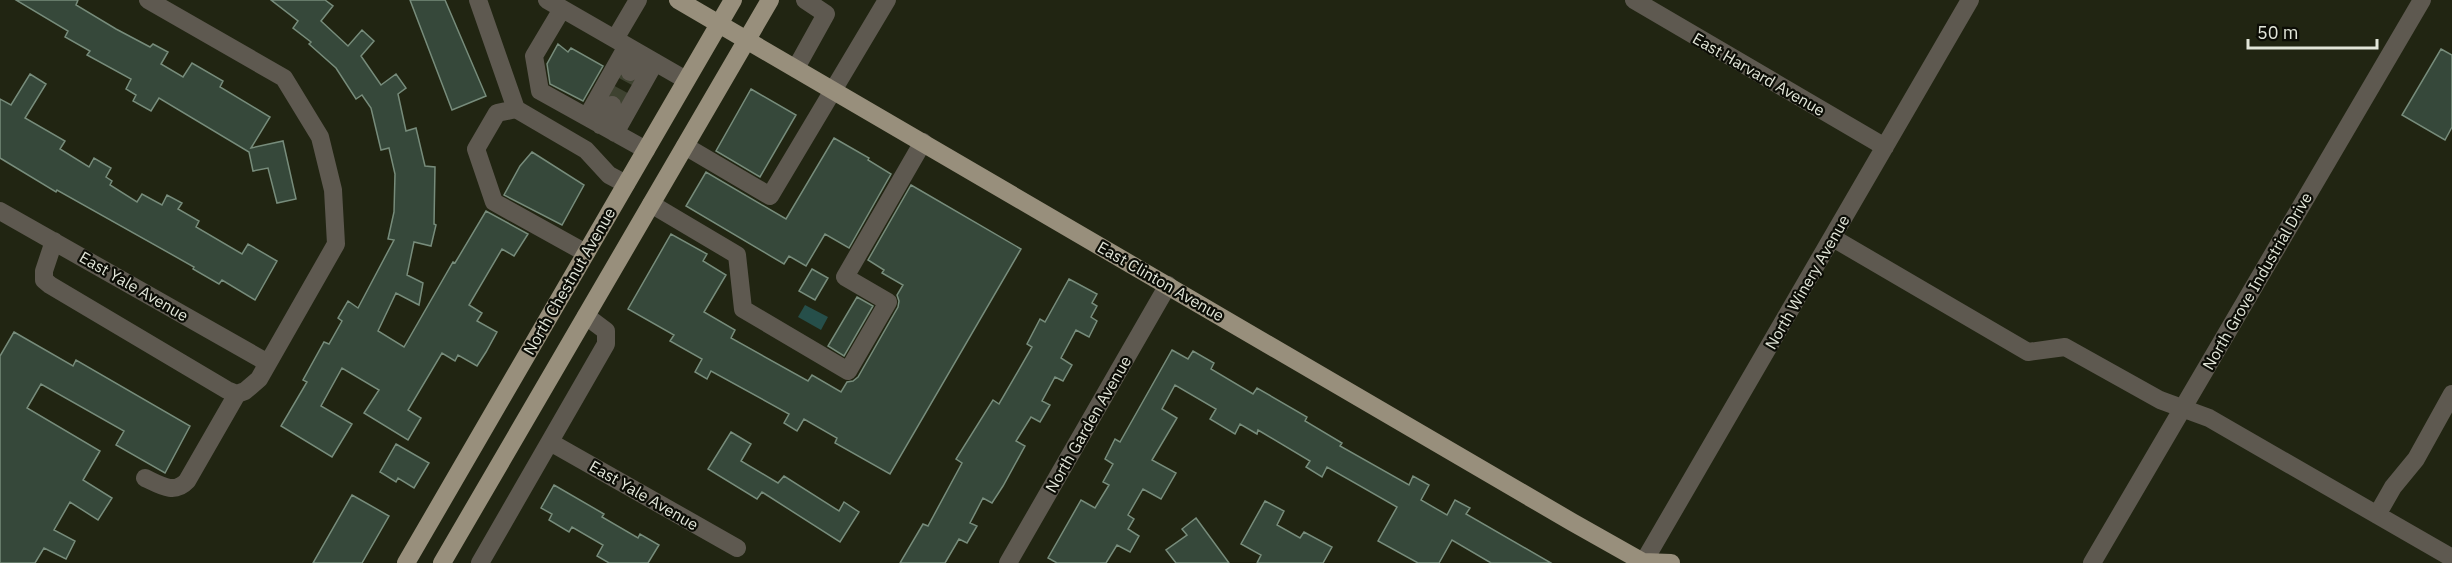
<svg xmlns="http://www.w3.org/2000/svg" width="2452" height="563" font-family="'IBM Plex Sans',sans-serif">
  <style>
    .water { fill: #264f4a }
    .building { fill: #36483a; stroke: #778c7b; stroke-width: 1.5 }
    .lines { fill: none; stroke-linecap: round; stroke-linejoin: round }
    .minor-tunnel { stroke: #3e4230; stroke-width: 18; stroke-dasharray: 18 9; stroke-linecap: butt }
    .minor { stroke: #5e5950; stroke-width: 18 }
    .major { stroke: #988f7c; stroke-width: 18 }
    .labels { text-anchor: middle; stroke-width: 4.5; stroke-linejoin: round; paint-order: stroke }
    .street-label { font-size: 16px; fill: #e2e6d9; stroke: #0c0d06 }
  </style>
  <rect width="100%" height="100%" fill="#212512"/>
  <path class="water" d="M805 305 828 317 821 330 798 317Z"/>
  <path class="building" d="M16 0H78L76 5 116 29 150 47 153 44 168 52 161 64 183 77 192 63 223 81 220 87 270 117 251 148 283 141 296 199 277 203 268 168 253 171 249 152 159 98 151 111 133 101 136 95 126 89 131 79 87 55 90 51 65 37 68 31Z
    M271 0H325L333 6 321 21 348 46 362 30 374 41 361 56 381 85 396 74 406 88 398 94 406 131 416 128 425 166 435 167 434 224 436 225 431 246 414 242 407 275 423 283 419 305 396 293 378 331 404 347 453 262 455 263 486 211 528 234 514 256 502 249 469 305 482 313 477 321 497 332 486 352 477 366 458 355 455 361 442 353 408 410 421 418 408 440 364 413 379 390 342 368 321 406 352 424 332 457 281 426 307 382 303 380 324 342 329 344 342 321 338 318 348 301 358 308 394 240 388 239 394 212 395 174 389 148 381 150 371 108 362 95 356 99 336 68 309 44 311 42 293 28 298 21Z
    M410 0H445L486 96 452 110Z
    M558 44 568 52 571 48 603 66 583 101 550 84 547 64Z
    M2441 49 2452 55V127L2445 140 2402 115Z
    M30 74 46 84 25 118 65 141 60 149 89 167 94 158 111 168 106 177 112 181 110 185 137 202 142 194 162 205 167 195 182 203 178 209 199 221 196 227 242 254 248 244 277 261 255 300 222 280 219 284 193 269 194 267 57 190 56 192 0 158V99L11 105Z
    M751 89 796 115 760 177 716 151Z
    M834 138 869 158 868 160 891 174 849 248 825 234 806 266 789 256 784 264 686 206 706 172 786 219Z
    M532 152 584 185 562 225 504 195 520 166Z
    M911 185 1021 249 890 474 835 443 837 438 804 419 797 431 784 423 789 414 711 371 707 379 695 372 702 359 670 341 674 335 628 309 671 234 707 254 703 261 726 275 704 312 735 330 731 338 808 381 812 375 841 392 847 382 853 381 858 377 898 307 899 301 897 295 903 285 882 273 884 270 868 260Z
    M812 269 828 278 815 300 799 291Z
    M1069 279 1097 294 1092 303 1097 306 1091 317 1097 321 1089 337 1076 330 1061 358 1072 365 1063 381 1055 377 1042 401 1050 405 1040 422 1031 417 1016 441 1025 446 1003 486 992 503 983 498 970 523 977 526 967 543 959 539 945 563H900L923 524 928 526 962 463 956 459 993 400 999 404 1032 347 1027 344 1040 319 1045 322Z
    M857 297 873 306 844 356 828 346Z
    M14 332 73 366 76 360 190 426 165 473 116 445 124 431 41 384 27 408 100 451 83 480 112 498 98 520 70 502 54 530 75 541 66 559 44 548 35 563H0V356Z
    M1172 350 1188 359 1193 351 1214 363 1211 369 1253 394 1257 388 1307 417 1305 421 1342 443 1340 446 1409 485 1413 476 1429 485 1421 500 1447 515 1455 500 1470 508 1466 514 1551 563H1491L1452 540 1439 563H1418L1378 541 1397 507 1327 467 1322 477 1306 467 1310 461 1258 430 1257 434 1240 424 1235 434 1210 419 1216 409 1175 385 1162 409 1177 418 1152 460 1176 473 1161 499 1143 489 1128 515 1134 519 1128 529 1139 536 1130 552 1117 545 1106 563H1057L1048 558 1081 500 1095 508 1109 485 1103 482 1113 464 1105 459 1115 439 1120 442Z
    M731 432 751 444 741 461 778 483 784 476 839 511 844 502 859 512 840 542 762 492 757 499 708 469Z
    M396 444 429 463 414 488 398 478 396 482 380 472Z
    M554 485 604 514 602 517 638 538 640 534 659 545 648 563H609L597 556 603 545 572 527 569 532 549 520 552 514 541 508Z
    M352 495 389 516 362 563H313Z
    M1265 501 1284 511 1277 525 1300 538 1304 532 1332 547 1323 563H1257L1261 555 1241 544Z
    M1196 518 1229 563H1176L1166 550 1187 535 1182 529Z"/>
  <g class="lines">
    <path class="minor-tunnel" d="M612 105 630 72"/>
    <path class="minor" d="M478 0 516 109 586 150 609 175 626 184
      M547 0 686 80
      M1634 0 1885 147
      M562 9 534 56 540 91 646 150
      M615 39 638 0
      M796 68 826 14 805 0
      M630 72 640 54
      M516 109 497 113 476 149 494 202 586 253
      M587 117 627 46
      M600 125 612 105
      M615 133 655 62
      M685 146 770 196 887 0
      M651 204 737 255 743 309 848 371 888 302 845 277 923 142
      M0 211 268 363
      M1833 238 2028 352 2065 347 2160 400 2209 418 2452 558
      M54 241 44 271V280L50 285 227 390 237 394
      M550 442 737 548
      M145 478C160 485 174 495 187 481L237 394 245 391 259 379 336 244 333 190 320 137 284 78 148 0
      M2377 515 2393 487 2416 459 2452 394
      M480 563 606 344V331L586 316
      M1008 563 1168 285
      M1643 563 1970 0
      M2092 563 2422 0"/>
    <path class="major" d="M678 0 1572 522 1643 562 1671 563
      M406 563 733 0
      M442 563 770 0"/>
  </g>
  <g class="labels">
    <g class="street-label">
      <text transform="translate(1759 74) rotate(30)" y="6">East Harvard Avenue</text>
      <text transform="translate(569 281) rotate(-60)" y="6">North Chestnut Avenue</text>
      <text transform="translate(1161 281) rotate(30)" y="6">East Clinton Avenue</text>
      <text transform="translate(2257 281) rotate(-60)" y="6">North Grove Industrial Drive</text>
      <text transform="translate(1807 282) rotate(-60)" y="6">North Winery Avenue</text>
      <text transform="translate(134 286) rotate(30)" y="6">East Yale Avenue</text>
      <text transform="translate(1088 424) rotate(-60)" y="6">North Garden Avenue</text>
      <text transform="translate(644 495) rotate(30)" y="6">East Yale Avenue</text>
    </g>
  </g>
  <path d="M2248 39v9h129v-9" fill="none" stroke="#e2e6d9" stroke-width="3"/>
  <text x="2257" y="39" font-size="18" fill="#e2e6d9" stroke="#0c0d06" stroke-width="4.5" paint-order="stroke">50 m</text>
</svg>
